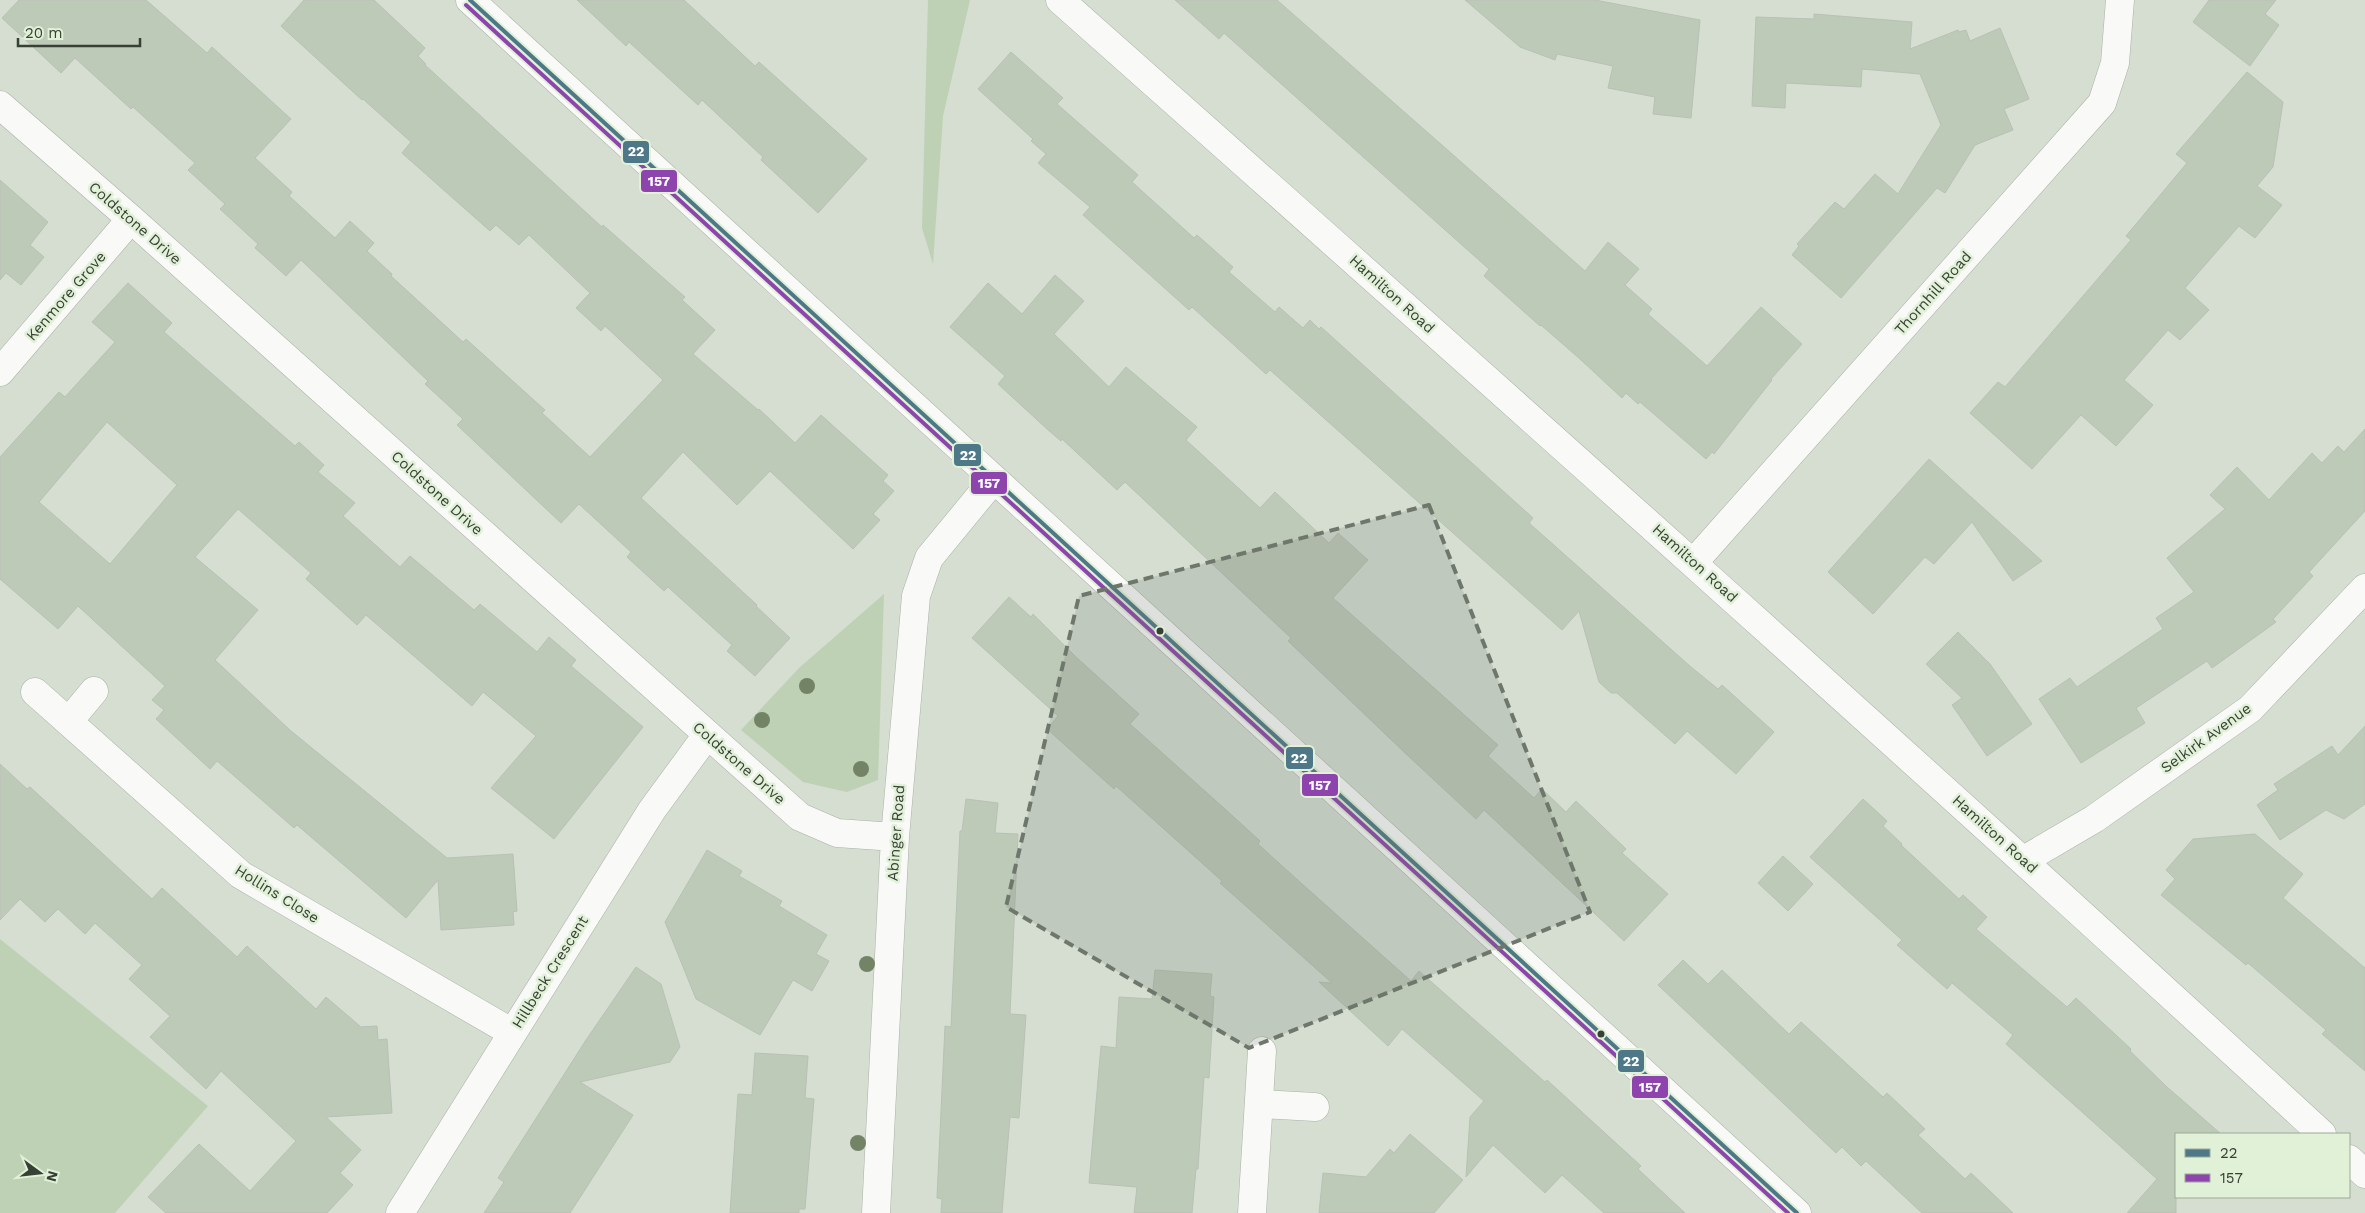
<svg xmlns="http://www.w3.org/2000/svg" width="2365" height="1213" font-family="'Work Sans',sans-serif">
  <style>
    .green { fill: #bed1b4 }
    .building { fill: #becab8; stroke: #b9c0b6; fill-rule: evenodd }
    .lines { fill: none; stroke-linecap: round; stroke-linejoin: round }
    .minor-casing { stroke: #abb1a7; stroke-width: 29 }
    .minor { stroke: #f9faf8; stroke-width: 28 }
    .bus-1-casing { stroke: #e1f1d8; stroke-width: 8 }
    .bus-2-casing { stroke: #e1f1d8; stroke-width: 8 }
    .bus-1 { stroke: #4e7888; stroke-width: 4 }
    .bus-2 { stroke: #8e44ad; stroke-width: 4 }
    .tree { fill: #738466 }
    .marked { fill: #6f776c; fill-opacity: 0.2; stroke: #6f776c; stroke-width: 4; stroke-dasharray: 10 6; stroke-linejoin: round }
    .bus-dot { fill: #383f35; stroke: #e1f1d8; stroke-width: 2 }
    .labels { text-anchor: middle; stroke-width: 5; stroke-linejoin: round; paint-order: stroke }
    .street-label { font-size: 15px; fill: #383f35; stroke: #e1f1d8 }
    .line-badge { stroke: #e1f1d8; stroke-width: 2 }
    .badge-label { font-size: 14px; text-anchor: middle; font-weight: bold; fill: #fff }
  </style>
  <rect width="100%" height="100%" fill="#d5ded1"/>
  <path class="green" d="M928 0H970L943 116 933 264 922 228Z
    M884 594 878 780 847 792 803 782 741 730 799 668Z
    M0 939 208 1106 115 1213H0Z"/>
  <path class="building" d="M19 0H146L207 53 212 47 291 119 255 158 292 192 289 196 335 238 350 221 374 243 367 251 392 274 391 276 463 342 466 339 545 410 542 413 590 457 663 380 605 326 601 331 576 308 590 293 529 235 519 245 496 225 490 231 402 153 411 142 363 99 362 100 281 26 304 0H374L425 48 418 56 426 64 425 65 602 227 603 225 685 297 682 300 715 330 693 354 758 410 759 409 795 443 821 415 888 475 883 481 894 491 873 514 880 520 853 549 770 471 737 505 683 452 641 498 757 605 756 606 790 638 755 676 727 651 732 645 668 587 664 591 627 557 631 552 579 504 561 523 457 425 463 419 425 384 428 381 301 260 286 276 255 248 258 244 220 209 225 204 188 170 195 163 133 107 131 109 75 58 61 73 2 18Z
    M577 0H684L755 66 759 62 867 159 818 213 761 160 763 157 702 100 698 105 629 42 626 46Z
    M1175 0H1277L1585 271 1608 242 1639 269 1625 285 1652 309 1648 314 1707 366 1761 307 1802 344 1771 379 1772 380 1714 454 1712 452 1706 459 1640 402 1638 404 1626 393 1622 398 1580 359 1541 325 1540 326 1484 276 1489 269 1224 33 1219 39Z
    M1465 0H1595L1700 20 1691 118 1653 114 1655 97 1608 88 1613 66 1557 54 1555 60 1520 47Z
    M2209 0H2276L2265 14 2279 25 2250 66 2193 22Z
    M1814 14 1912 22 1910 49 1958 30 1959 32 1966 30 1970 41 2000 28 2029 99 2004 109 2013 130 1975 145 1945 193 1937 188 1841 298 1792 255 1799 246 1797 244 1835 202 1844 209 1875 174 1898 194 1941 125 1920 74 1862 69 1861 87 1786 83 1785 108 1752 106 1756 17 1814 19Z
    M1011 52 1063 98 1057 104 1138 175 1132 182 1194 238 1197 235 1233 267 1229 272 1275 312 1279 307 1303 328 1310 320 1319 329 1321 327 1533 518 1529 523 1691 667 1718 689 1722 685 1774 732 1736 774 1687 731 1675 744 1617 693H1611L1599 682 1579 611 1562 630 1270 370 1266 374 1192 307 1189 310 1083 215 1090 207 1038 163 1046 154 1031 141 1033 139 978 89Z
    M2247 72 2283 102 2273 167 2257 186 2282 205 2255 238 2239 226 2185 288 2209 310 2180 340 2168 330 2124 380 2153 405 2116 446 2081 415 2032 469 1970 413 1998 382 2005 387 2131 240 2126 236 2187 163 2176 154Z
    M0 180 48 222 30 245 44 257 21 285 6 273 0 280Z
    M1055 275 1084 301 1054 334 1109 387 1126 367 1197 427 1186 440 1260 508 1275 492 1329 543 1338 533 1368 560 1333 598 1498 745 1488 756 1534 798 1542 789 1566 812 1576 801 1626 849 1622 853 1668 894 1624 941 1484 810 1476 819 1404 752 1288 641 1291 638 1125 482 1117 490 1062 439 1061 441 1047 429 998 384 1005 376 950 327 988 283 1022 314Z
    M128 283 172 323 164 332 295 446 299 442 324 465 318 472 355 503 343 516 400 567 410 556 474 610 480 604 537 652 549 637 576 660 571 666 643 727 554 839 491 788 536 736 483 692 472 706 366 615 357 625 306 579 311 573 238 509 195 557 258 610 215 660 291 731 447 858 513 854 517 911 513 912 514 925 441 930 438 880 406 918 297 825 294 828 217 761 210 769 156 719 164 710 152 700 165 686 78 606 58 629 0 579V457L59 392 65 397 115 342 92 322ZM107 422 177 485 110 564 39 502Z
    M2365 429V511L2309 572 2313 576 2273 619 2276 622 2212 668 2207 661 2136 708 2145 723 2081 763 2039 699 2070 678 2077 687 2163 629 2156 618 2194 592 2167 558 2225 509 2210 495 2237 467 2269 500 2312 453 2322 463 2338 446 2344 452Z
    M1929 459 2042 561 2013 581 1972 522 1934 564 1925 557 1873 614 1828 572Z
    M1009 597 1031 617 1033 614 1076 657 1139 714 1130 724 1225 809 1260 841 1258 844 1301 883 1411 981 1419 971 1545 1082 1547 1080 1641 1166 1638 1169 1685 1213H1604L1562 1175 1545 1193 1493 1145 1466 1177 1470 1117 1484 1101 1402 1029 1388 1046 1319 982 1332 983 1220 883 1222 881 1116 786 1114 789 1047 729 1058 716 972 638Z
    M1958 632 1990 664 2032 724 1987 756 1952 705 1962 698 1926 664Z
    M2365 726V804L2344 819 2326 810 2280 840 2257 805 2278 790 2274 784 2332 746 2338 755Z
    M0 764 27 789 30 787 152 899 162 888 237 957 247 946 316 1009 326 997 361 1027 377 1026 378 1040 387 1039 392 1113 326 1117 361 1150 340 1173 353 1185 327 1213H166L148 1197 199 1144 250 1191 296 1141 221 1071 206 1089 150 1037 170 1016 129 979 142 965 95 923 85 934 58 909 45 922 20 899 0 920Z
    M966 799 998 803 995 833 1018 834 1010 1014 1026 1015 1019 1118 1010 1117 1002 1213H941L942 1199 937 1198 945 1026 951 1027 960 831H962Z
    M1863 799 1887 821 1883 826 1902 844 1901 845 1959 899 1963 895 1987 917 1976 929 2067 1007 2076 998 2131 1049 2130 1051 2167 1087 2221 1134H2176V1213H2127L2157 1179 2006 1044 2013 1035 1952 983 1947 989 1897 945 1902 940 1810 857Z
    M2255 834 2303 874 2283 898 2365 968V1071L2322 1034 2326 1030 2248 963 2246 965 2161 895 2175 879 2166 870 2193 839Z
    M707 850 742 871 739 876 782 901 779 906 827 935 816 954 829 961 812 991 793 980 760 1035 696 999 665 922Z
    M1783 856 1813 884 1788 911 1758 883Z
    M1683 960 1708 984 1722 970 1789 1034 1801 1022 1883 1097 1887 1093 1925 1129 1918 1135 1965 1179 1971 1173 2013 1213H1922L1866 1161 1861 1166 1842 1147 1836 1153 1658 985Z
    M636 967 661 984 680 1047 670 1062 580 1082 633 1115 570 1213H484L504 1182 498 1178 586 1040Z
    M1155 970 1212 974 1210 996 1214 997 1209 1078 1204 1077 1198 1169H1196L1192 1213H1134L1137 1187 1089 1183 1101 1046 1116 1048 1119 997 1152 999Z
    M755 1053 808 1056 805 1098 814 1099 805 1209H799V1213H730L738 1094 752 1095Z
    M1410 1134 1463 1180 1434 1213H1319L1323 1173 1366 1177 1390 1149 1394 1153Z"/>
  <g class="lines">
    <g class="minor-casing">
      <path id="minor" d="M470 0 1797 1213
        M1060 0C1483 375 1906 751 2322 1134
        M0 105 131 219 800 817 837 833 895 837
        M0 372 131 219
        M1694 562 2102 103 2115 63 2120 0
        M35 692 241 875 511 1032
        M69 721 94 691
        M2024 860 2094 819 2250 709 2365 588
        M1260 1104 1315 1107
        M2349 1159 2365 1174
        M400 1213 652 810 707 735
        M876 1213 895 837 916 596 929 558 994 479
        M1252 1213 1262 1051"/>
    </g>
    <use href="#minor" class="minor"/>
    <g class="bus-1-casing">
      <path id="bus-1" d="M470 0 1797 1213"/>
    </g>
    <g class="bus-2-casing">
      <path id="bus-2" d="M466 5 1788 1213"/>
    </g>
    <use href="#bus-1" class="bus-1"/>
    <use href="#bus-2" class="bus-2"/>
  </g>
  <g class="tree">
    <circle cx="807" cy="686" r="8"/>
    <circle cx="762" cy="720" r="8"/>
    <circle cx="861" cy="769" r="8"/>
    <circle cx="867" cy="964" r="8"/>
    <circle cx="858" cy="1143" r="8"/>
  </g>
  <path class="marked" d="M1429 505 1590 912 1249 1048 1006 907 1079 596Z"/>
  <g class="bus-dot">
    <circle cx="1160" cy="631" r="4.5"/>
    <circle cx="1601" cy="1034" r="4.5"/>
  </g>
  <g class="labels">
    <g class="street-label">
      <text transform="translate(135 223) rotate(41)" y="5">Coldstone Drive</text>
      <text transform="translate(1933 293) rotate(-48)" y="5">Thornhill Road</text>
      <text transform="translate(1392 294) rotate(42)" y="5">Hamilton Road</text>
      <text transform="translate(66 296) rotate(-49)" y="5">Kenmore Grove</text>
      <text transform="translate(437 493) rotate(42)" y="5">Coldstone Drive</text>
      <text transform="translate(1695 563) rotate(42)" y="5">Hamilton Road</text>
      <text transform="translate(2206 738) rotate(-36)" y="5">Selkirk Avenue</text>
      <text transform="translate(739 763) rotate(41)" y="5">Coldstone Drive</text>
      <text transform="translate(896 833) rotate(-86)" y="5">Abinger Road</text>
      <text transform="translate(1995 834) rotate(42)" y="5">Hamilton Road</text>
      <text transform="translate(277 894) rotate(32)" y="5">Hollins Close</text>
      <text transform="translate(550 972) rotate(-58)" y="5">Hillbeck Crescent</text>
    </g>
  </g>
  <g class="line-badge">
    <rect x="622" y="140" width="28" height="24" rx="5" fill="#4e7888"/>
    <rect x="640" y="169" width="38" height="24" rx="5" fill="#8e44ad"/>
    <rect x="953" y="443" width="29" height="24" rx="5" fill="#4e7888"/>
    <rect x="970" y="471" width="38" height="24" rx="5" fill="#8e44ad"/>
    <rect x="1285" y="746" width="29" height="24" rx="5" fill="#4e7888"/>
    <rect x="1301" y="773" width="38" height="24" rx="5" fill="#8e44ad"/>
    <rect x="1617" y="1049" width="28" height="24" rx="5" fill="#4e7888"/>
    <rect x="1631" y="1075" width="38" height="24" rx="5" fill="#8e44ad"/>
  </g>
  <g class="badge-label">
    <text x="636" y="156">22</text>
    <text x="659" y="186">157</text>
    <text x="968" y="460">22</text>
    <text x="989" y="488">157</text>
    <text x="1299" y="763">22</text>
    <text x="1320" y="790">157</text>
    <text x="1631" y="1066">22</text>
    <text x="1650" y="1092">157</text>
  </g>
  <rect x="2175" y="1133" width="175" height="65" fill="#e1f1d8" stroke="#9daa97"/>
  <rect x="2185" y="1149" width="25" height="8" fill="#4e7888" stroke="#9daa97"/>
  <text x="2220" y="1158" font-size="15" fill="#383f35">22</text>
  <rect x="2185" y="1174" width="25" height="8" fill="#8e44ad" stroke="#9daa97"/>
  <text x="2220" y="1183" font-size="15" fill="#383f35">157</text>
  <g transform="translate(40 1173) rotate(105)" stroke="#e1f1d8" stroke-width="4" paint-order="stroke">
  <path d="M0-4L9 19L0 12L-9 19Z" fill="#383f35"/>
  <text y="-8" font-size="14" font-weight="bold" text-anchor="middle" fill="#383f35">N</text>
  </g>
  <path d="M18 38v8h122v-8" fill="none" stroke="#383f35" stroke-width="2.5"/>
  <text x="25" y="38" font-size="15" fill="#383f35" stroke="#e1f1d8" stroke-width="4" paint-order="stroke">20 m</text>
</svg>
